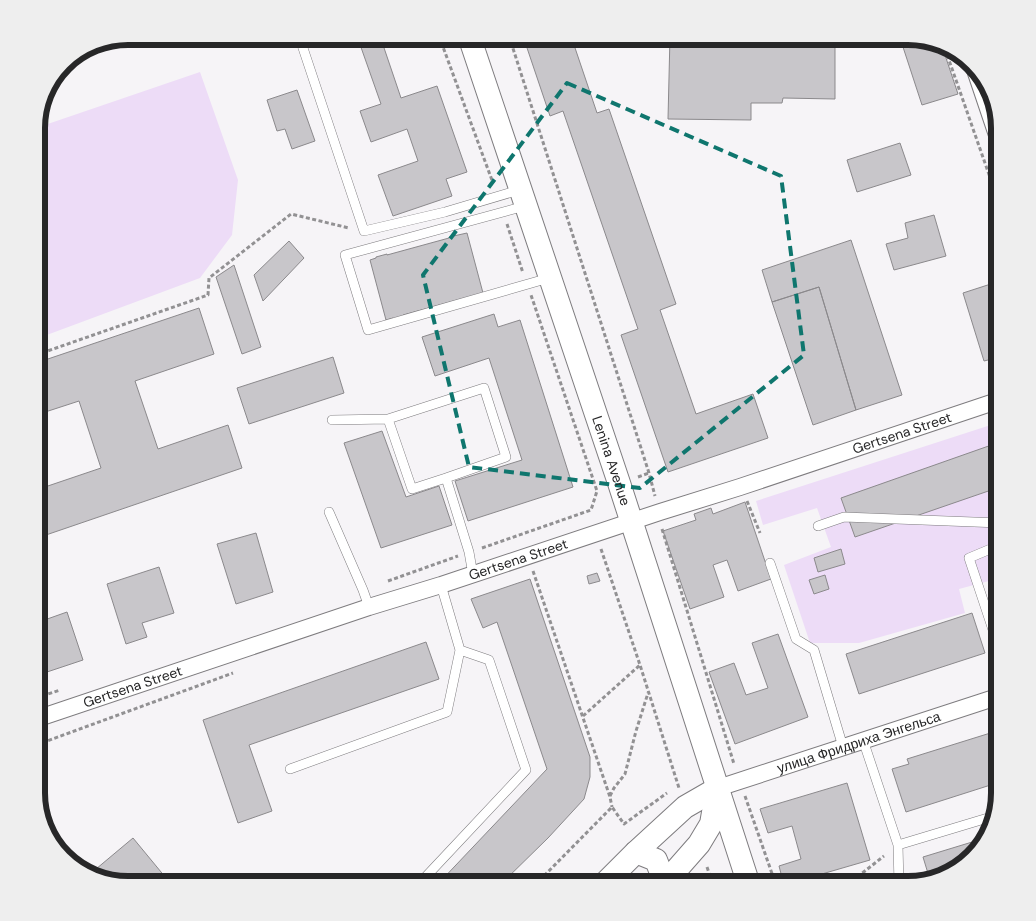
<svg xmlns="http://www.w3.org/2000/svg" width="1036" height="921" font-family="'DM Sans',sans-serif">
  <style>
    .green { fill: #eddcf7 }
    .building { fill: #c8c6ca; stroke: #8b898c }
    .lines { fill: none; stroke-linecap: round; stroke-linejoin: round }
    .lane-casing { stroke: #7e7c7f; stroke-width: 10 }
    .street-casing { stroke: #7e7c7f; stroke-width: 18 }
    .secondary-casing { stroke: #7e7c7f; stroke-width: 24 }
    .path { stroke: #929193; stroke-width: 3; stroke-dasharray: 4 2.5; stroke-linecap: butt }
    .lane { stroke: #fff; stroke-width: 9 }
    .street { stroke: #fff; stroke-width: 16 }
    .secondary { stroke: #fff; stroke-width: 22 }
    .marked { fill: none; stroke: #0f766e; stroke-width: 4; stroke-dasharray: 10 6; stroke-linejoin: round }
    .labels { text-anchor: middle; stroke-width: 5; stroke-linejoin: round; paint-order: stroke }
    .street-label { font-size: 14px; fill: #272728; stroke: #fff }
    .rim { fill: none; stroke: #272728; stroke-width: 6 }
  </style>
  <rect width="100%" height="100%" fill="#f6f4f7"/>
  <path class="green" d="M200 72 238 180 232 235 200 278 36 339V128Z
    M1000 422V578L959 589 965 613 859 643H810L784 565 831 547 817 508 763 525 756 501Z"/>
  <path class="building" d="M357 36H380L401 98 437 86 467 172 446 179 452 196 393 216 378 175 418 161 407 129 371 142 360 111 381 104Z
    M523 36H571L597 113 609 109 676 304 660 310 696 414 753 394 768 438 668 472 621 335 638 329 563 111 550 116Z
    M670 36H835V99L783 98 782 103H751V120L668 119Z
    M919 38 941 43 958 94 922 105 902 44Z
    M297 90 315 141 292 149 285 129 277 131 267 100Z
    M900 143 911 175 857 192 847 160Z
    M934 215 946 256 894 270 886 244 908 238 905 223Z
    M467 233 483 293 403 315 404 316 393 319V318L386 320 370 260 376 258V257L387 254V255L449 238V237Z
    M851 240 902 395 856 410 819 287 772 302 762 270Z
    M289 241 304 258 263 301 254 275Z
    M234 265 261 347 242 354 216 277Z
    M1000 281V357L984 361 963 293Z
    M819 287 856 410 813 425 772 302Z
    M199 308 214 354 135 381 158 449 228 425 242 468 43 536 36 516V490L101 468 79 401 36 415V363Z
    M494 314 498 327 520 320 573 487 468 521 455 481 522 460 489 358 435 376 422 337Z
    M333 357 344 393 249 424 237 388Z
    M382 431 406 497 439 486 452 525 381 548 344 443Z
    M1000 442V487L855 537 841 498Z
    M745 502 771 579 738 591 727 560 713 565 724 597 690 609 663 531 696 520 694 514 711 508 713 514Z
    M256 533 273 592 236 604 217 544Z
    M841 549 845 564 818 572 814 558Z
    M159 567 174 613 142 623 147 637 126 644 107 584Z
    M597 573 600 581 589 584 587 576Z
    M825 575 829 589 814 594 809 580Z
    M530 579 590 757V777L584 799 548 838 500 885H437L547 769 497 622 483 628 471 599Z
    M67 612 83 660 44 673 36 649V623Z
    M972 613 985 653 859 694 846 654Z
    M778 634 808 717 735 744 709 672 734 663 746 695 768 688 752 643Z
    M426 642 439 679 249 745 272 811 238 823 203 720Z
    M1000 730V782L906 812 892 769 909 764 907 759Z
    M847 783 870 860 784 885 779 866 801 859 792 826 768 833 760 809Z
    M133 838 166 878 157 885H128L105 880 96 869Z
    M982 839 973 858 943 878 930 880 923 857Z
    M265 873 277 885H253Z"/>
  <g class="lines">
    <g class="lane-casing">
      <path id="lane" d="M299 36 364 231 445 212 519 190
        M525 206 345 255 368 330 549 278
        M332 420 388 419
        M446 478 412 489 388 419 484 388 506 457 446 478 469 552 473 575
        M329 512 363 590 369 607
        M818 526 844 517 1000 523
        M770 563 796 639 814 650 843 747
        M1000 651 969 558 1000 545
        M863 740 898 845 899 885
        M290 769 447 712 460 650
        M898 845 991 817
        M418 885 526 770 489 660 460 650 441 585"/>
    </g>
    <g class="street-casing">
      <g id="street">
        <path d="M973 64 1000 144"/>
        <path id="s1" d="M36 719 369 607 441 585 660 512 740 487 1000 400"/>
        <path id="s2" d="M718 788 1000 696"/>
      </g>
    </g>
    <g class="secondary-casing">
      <g id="secondary">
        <path id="s3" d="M469 36 619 483 749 885"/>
        <path d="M636 852 656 860 665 883"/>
        <path d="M603 885 636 852 685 807 718 788"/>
        <path d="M663 885 699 844 711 824 717 789"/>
      </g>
    </g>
    <path class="path" d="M439 36 493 183
      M509 36 649 473 655 496
      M943 43 1000 206
      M507 224 523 273
      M36 355 208 295 209 278 291 214 349 228
      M638 477 649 473
      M747 501 760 533
      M662 529 734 764
      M482 548 591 510 597 491 531 295
      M601 549 640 665 679 788
      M533 571 610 797 612 807
      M388 581 458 556
      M36 698 60 690
      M583 716 640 665
      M36 745 233 673
      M610 796 614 788 625 774 636 731 648 693
      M745 796 776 885
      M707 867 713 885
      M535 885 612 807 624 824 667 793
      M847 885 884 856"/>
    <use href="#lane" class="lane"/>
    <use href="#street" class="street"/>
    <use href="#secondary" class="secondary"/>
  </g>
  <path class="marked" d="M567 83 781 176 804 355 640 488 469 467 423 275Z"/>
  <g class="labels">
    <g class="street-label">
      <text dy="5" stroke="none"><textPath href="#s1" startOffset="912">Gertsena Street</textPath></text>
      <text dy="5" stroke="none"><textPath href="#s3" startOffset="448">Lenina Avenue</textPath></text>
      <text dy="5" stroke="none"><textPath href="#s1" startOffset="508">Gertsena Street</textPath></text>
      <text dy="5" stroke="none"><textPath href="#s1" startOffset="102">Gertsena Street</textPath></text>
      <text dy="5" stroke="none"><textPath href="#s2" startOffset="148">улица Фридриха Энгельса</textPath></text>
    </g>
  </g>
  <path d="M0 0H1036V921H0ZM128 45H908A83 83 0 0 1 991 128V793A83 83 0 0 1 908 876H128A83 83 0 0 1 45 793V128A83 83 0 0 1 128 45Z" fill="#eee" fill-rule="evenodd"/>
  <path class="rim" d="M128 45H908A83 83 0 0 1 991 128V793A83 83 0 0 1 908 876H128A83 83 0 0 1 45 793V128A83 83 0 0 1 128 45Z"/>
</svg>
